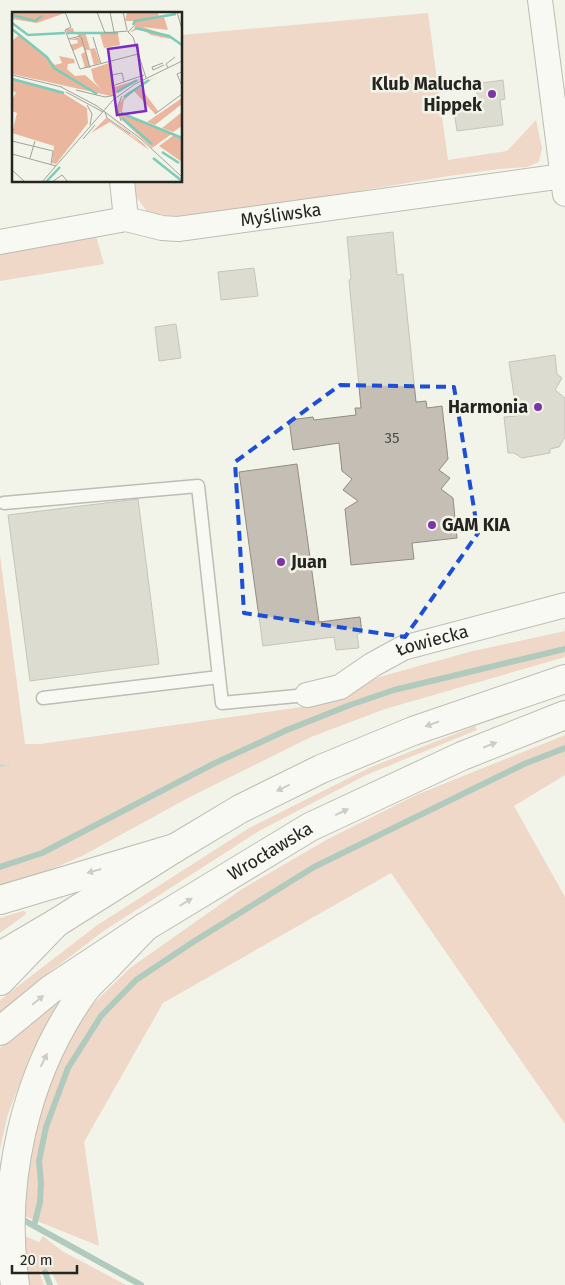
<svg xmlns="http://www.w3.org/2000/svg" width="565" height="1285" font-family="'Fira Sans',sans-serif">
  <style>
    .green { fill: #eab69d }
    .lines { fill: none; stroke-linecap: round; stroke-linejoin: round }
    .stream { stroke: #619a8b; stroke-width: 6 }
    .building { fill: #c4beb4; stroke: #928c82 }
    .lane-casing { stroke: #7a7b71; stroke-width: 15 }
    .street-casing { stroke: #7a7b71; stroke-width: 26 }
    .secondary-casing { stroke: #7a7b71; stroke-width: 30 }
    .primary-casing { stroke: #7a7b71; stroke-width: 30 }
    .path { stroke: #b1b2aa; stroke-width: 3; stroke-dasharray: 5 2.5; stroke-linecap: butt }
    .lane { stroke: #fff; stroke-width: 12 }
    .street { stroke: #fff; stroke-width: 24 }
    .secondary { stroke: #fff; stroke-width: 28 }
    .primary { stroke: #fff; stroke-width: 28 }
    .oneway { fill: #9c9d9b }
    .marked { fill: none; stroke: #1d4ed8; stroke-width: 4; stroke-dasharray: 10 6; stroke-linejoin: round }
    .poi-dot { fill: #7c34a7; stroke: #f3f4e9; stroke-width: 2 }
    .labels { text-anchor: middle; stroke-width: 5; stroke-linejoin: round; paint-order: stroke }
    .number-label { font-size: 15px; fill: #4c4b46 }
    .poi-label { font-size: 18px; font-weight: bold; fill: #242521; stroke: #f3f4e9; text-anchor: end }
    .street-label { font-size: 18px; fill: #242521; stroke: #f3f4e9 }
    .inset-river { fill: none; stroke: #7bccb8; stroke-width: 2.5 }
    .inset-road { fill: none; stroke: #a0a199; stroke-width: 1 }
    .view { fill: #7b2cbf; fill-opacity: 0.15; stroke: #7b2cbf; stroke-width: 2.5 }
    .inset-edge { fill: none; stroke: #242521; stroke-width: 2.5 }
  </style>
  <rect width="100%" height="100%" fill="#f3f4e9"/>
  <path class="green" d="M428 13 448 160 507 151 536 120 542 148 539 162 527 167 499 169 449 176 197 218 148 213 132 191 131 181H181V35Z
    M96 236 104 264 0 281V253Z
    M0 555 25 744H40L309 706 349 696 372 679 469 652 565 631V657L385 709 311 737 188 798 82 856 40 874 0 888Z
    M475 726 477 730 366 775 259 831 105 930 38 981 0 1014V1000L96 926 249 828 371 767Z
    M565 735V775L514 806 565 897V1124L391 873 163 1003 84 1142 99 1246 22 1215 23 1153 62 1047 93 1004 130 968 242 889 328 839 416 795Z
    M23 911 26 912 25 915 0 933V918Z
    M73 991 31 1054 8 1114 0 1149V1048L60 998Z
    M25 1236 39 1242 43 1236 62 1251 126 1285H58L51 1271H39L44 1285H27L22 1239Z"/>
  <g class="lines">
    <path class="stream" d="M0 867 42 853 213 764 287 730 350 705 394 690 565 649
      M18 1217 141 1285
      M34 1226 40 1202 41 1183 39 1161 46 1127 68 1068 101 1016 136 980 193 942 314 867 524 764 565 748
      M45 1272 50 1285"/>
  </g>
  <path class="building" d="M503 80 505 99 500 100 503 125 457 131 454 111 480 107 475 84Z
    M393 232 397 275 403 274 416 402 426 401 427 408 442 406 448 459 439 470 450 478 441 489 453 498 457 538 412 543 414 559 351 565 345 509 358 501 343 490 352 479 342 471 339 443 293 450 289 420 313 417 314 420 356 415 355 408H361L349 280 351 279 347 237Z
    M254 268 258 296 221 300 218 272Z
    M176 324 181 358 159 361 155 327Z
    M555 355 557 374 562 378 555 390 565 398V437L559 447 550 449V453L522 458 514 453H508L504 417 517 416 509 362Z
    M297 464 319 622 360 617 362 633 357 634 359 648 336 650 334 637 263 646 239 472Z
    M138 499 159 664 30 681 8 515Z"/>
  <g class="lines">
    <g class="lane-casing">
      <path id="lane" d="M4 503 198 486 219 677
        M43 698 219 677 222 703 307 695"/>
    </g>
    <g class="street-casing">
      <g id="street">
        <path d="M540 0 565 194"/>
        <path d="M122 181 126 219"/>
        <path id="s1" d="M0 242 126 219 162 228 178 229 563 176"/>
        <path id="s2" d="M307 695 340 687 372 665 403 648 565 605"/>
      </g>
    </g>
    <g class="secondary-casing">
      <g id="secondary">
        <path d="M0 956 56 923 175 848 240 809 321 769 413 731 565 679"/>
        <path id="s3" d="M0 1031 50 990 145 927 310 827 462 756 565 715"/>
      </g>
    </g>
    <g class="primary-casing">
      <path id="primary" d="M0 900 175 848
        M0 981 56 923
        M15 1285C0 1184 25 1073 84 991 90 983 98 976 105 969 118 955 132 941 145 927"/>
    </g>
    <path class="path" d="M0 766 9 765"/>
    <use href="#lane" class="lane"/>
    <use href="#street" class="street"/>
    <use href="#secondary" class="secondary"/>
    <use href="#primary" class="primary"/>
  </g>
  <defs><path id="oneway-solid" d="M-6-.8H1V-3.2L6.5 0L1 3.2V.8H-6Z" transform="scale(1.25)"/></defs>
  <g class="oneway">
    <use href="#oneway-solid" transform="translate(432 724) rotate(161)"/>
    <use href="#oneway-solid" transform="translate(490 745) rotate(-21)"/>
    <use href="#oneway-solid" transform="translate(283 788) rotate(154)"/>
    <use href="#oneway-solid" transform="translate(342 812) rotate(-25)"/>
    <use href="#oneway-solid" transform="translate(94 871) rotate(164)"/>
    <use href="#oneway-solid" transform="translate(186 902) rotate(-31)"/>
    <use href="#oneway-solid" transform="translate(38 1000) rotate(-39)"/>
    <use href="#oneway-solid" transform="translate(44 1060) rotate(-64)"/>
  </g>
  <path d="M0 0H565V1285H0ZM340 385 454 387 478 533 405 637 244 613 235 462Z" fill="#f3f4e9" fill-opacity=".55" fill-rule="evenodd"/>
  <path class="marked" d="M340 385 454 387 478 533 405 637 244 613 235 462Z"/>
  <g class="poi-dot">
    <circle cx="492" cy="94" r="5"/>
    <circle cx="538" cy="407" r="5"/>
    <circle cx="432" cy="525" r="5"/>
    <circle cx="281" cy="562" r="5"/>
  </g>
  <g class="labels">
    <g class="number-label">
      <text x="392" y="443">35</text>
    </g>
    <g class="poi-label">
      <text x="482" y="90">Klub Malucha<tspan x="482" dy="21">Hippek</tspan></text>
      <text x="528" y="413">Harmonia</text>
      <text x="442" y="531" text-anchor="start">GAM KIA</text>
      <text x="291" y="568" text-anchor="start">Juan</text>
    </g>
    <g class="street-label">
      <text dy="6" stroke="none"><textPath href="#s1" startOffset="285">Myśliwska</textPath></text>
      <text dy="6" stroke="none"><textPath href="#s2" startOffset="138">Łowiecka</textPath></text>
      <text dy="6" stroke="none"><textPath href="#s3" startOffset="325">Wrocławska</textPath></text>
    </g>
  </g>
  <g transform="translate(12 12)">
    <rect width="170" height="170" fill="#f3f4e9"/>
    <path d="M0 0H52L53 1 25 11 0 7ZM115 0H146L147 6 152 5 156 18 131 15 157 24 158 27 139 23 128 16 117 21 123 16 121 9H113ZM61 16 62 20H73L78 37 83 36 88 51 82 53 78 38H74L78 55 73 56 69 42 73 40 71 34 61 39 58 33 66 31 65 28H57L72 24H66L65 20 55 22 54 17ZM8 22 43 53 50 51 47 44 62 47 63 51 56 52 55 57 63 64 73 63 89 77 82 69 79 57 103 49 97 52 103 75 131 66 99 84 0 62V29ZM88 22H106L108 33 92 36ZM145 64 128 75 146 99 143 102 122 79 112 88 110 100H107L161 121 140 136 110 108 106 101V93L115 81ZM0 66 46 78 75 96 76 111 44 152 40 151 42 134 0 121 5 101 0 99V87L4 81 0 78ZM170 86V92L143 113 135 110ZM170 100V114L161 120 150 116ZM95 102 125 126 132 132 137 138 98 110 79 121 94 106 129 131ZM162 123 170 127V150L147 134Z" fill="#eab69d"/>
    <path class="inset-river" d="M0 3 23 9 30 4M0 11 16 23 53 21M121 13 123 9 164 2M123 16 157 24 170 33M0 17 35 45 42 56 85 82M55 21H106M0 67 52 81M105 80 125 68M112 85 137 68M109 101 170 126M110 106 140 132M150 140 167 151M141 146 170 169M34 170 48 155"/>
    <path class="inset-road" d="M53 0 59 15 53 18 68 57 126 42M85 0 93 21 116 19M98 0 102 20M111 0 115 18M165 0 170 17M122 14 116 20 121 25 134 66M81 25 89 52M56 27 69 24 78 56M151 51 140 55 141 58 152 53M156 56 154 52 163 45M170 60 165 62 170 74M0 63 50 75M100 63 110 61 112 70M103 73 132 63M49 75 85 94 129 127 170 165M64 78 93 85 104 83M54 80 91 100M75 93 80 102 78 113M93 100 95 106 118 122M143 102 170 82M109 109 105 96 110 84M71 127 83 113M0 129 41 139 39 152M0 142 44 154M18 146 23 129M0 158 13 170M30 170 101 88 123 72 170 49M40 170 50 163 56 170"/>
    <path class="view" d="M125 33 134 99 105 103 96 37Z"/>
    <rect width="170" height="170" class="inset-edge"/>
  </g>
  <path d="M12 1265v8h65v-8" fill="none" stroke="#242521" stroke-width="2.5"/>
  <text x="20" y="1265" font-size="15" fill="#242521" stroke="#f3f4e9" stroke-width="4" paint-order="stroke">20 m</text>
</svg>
